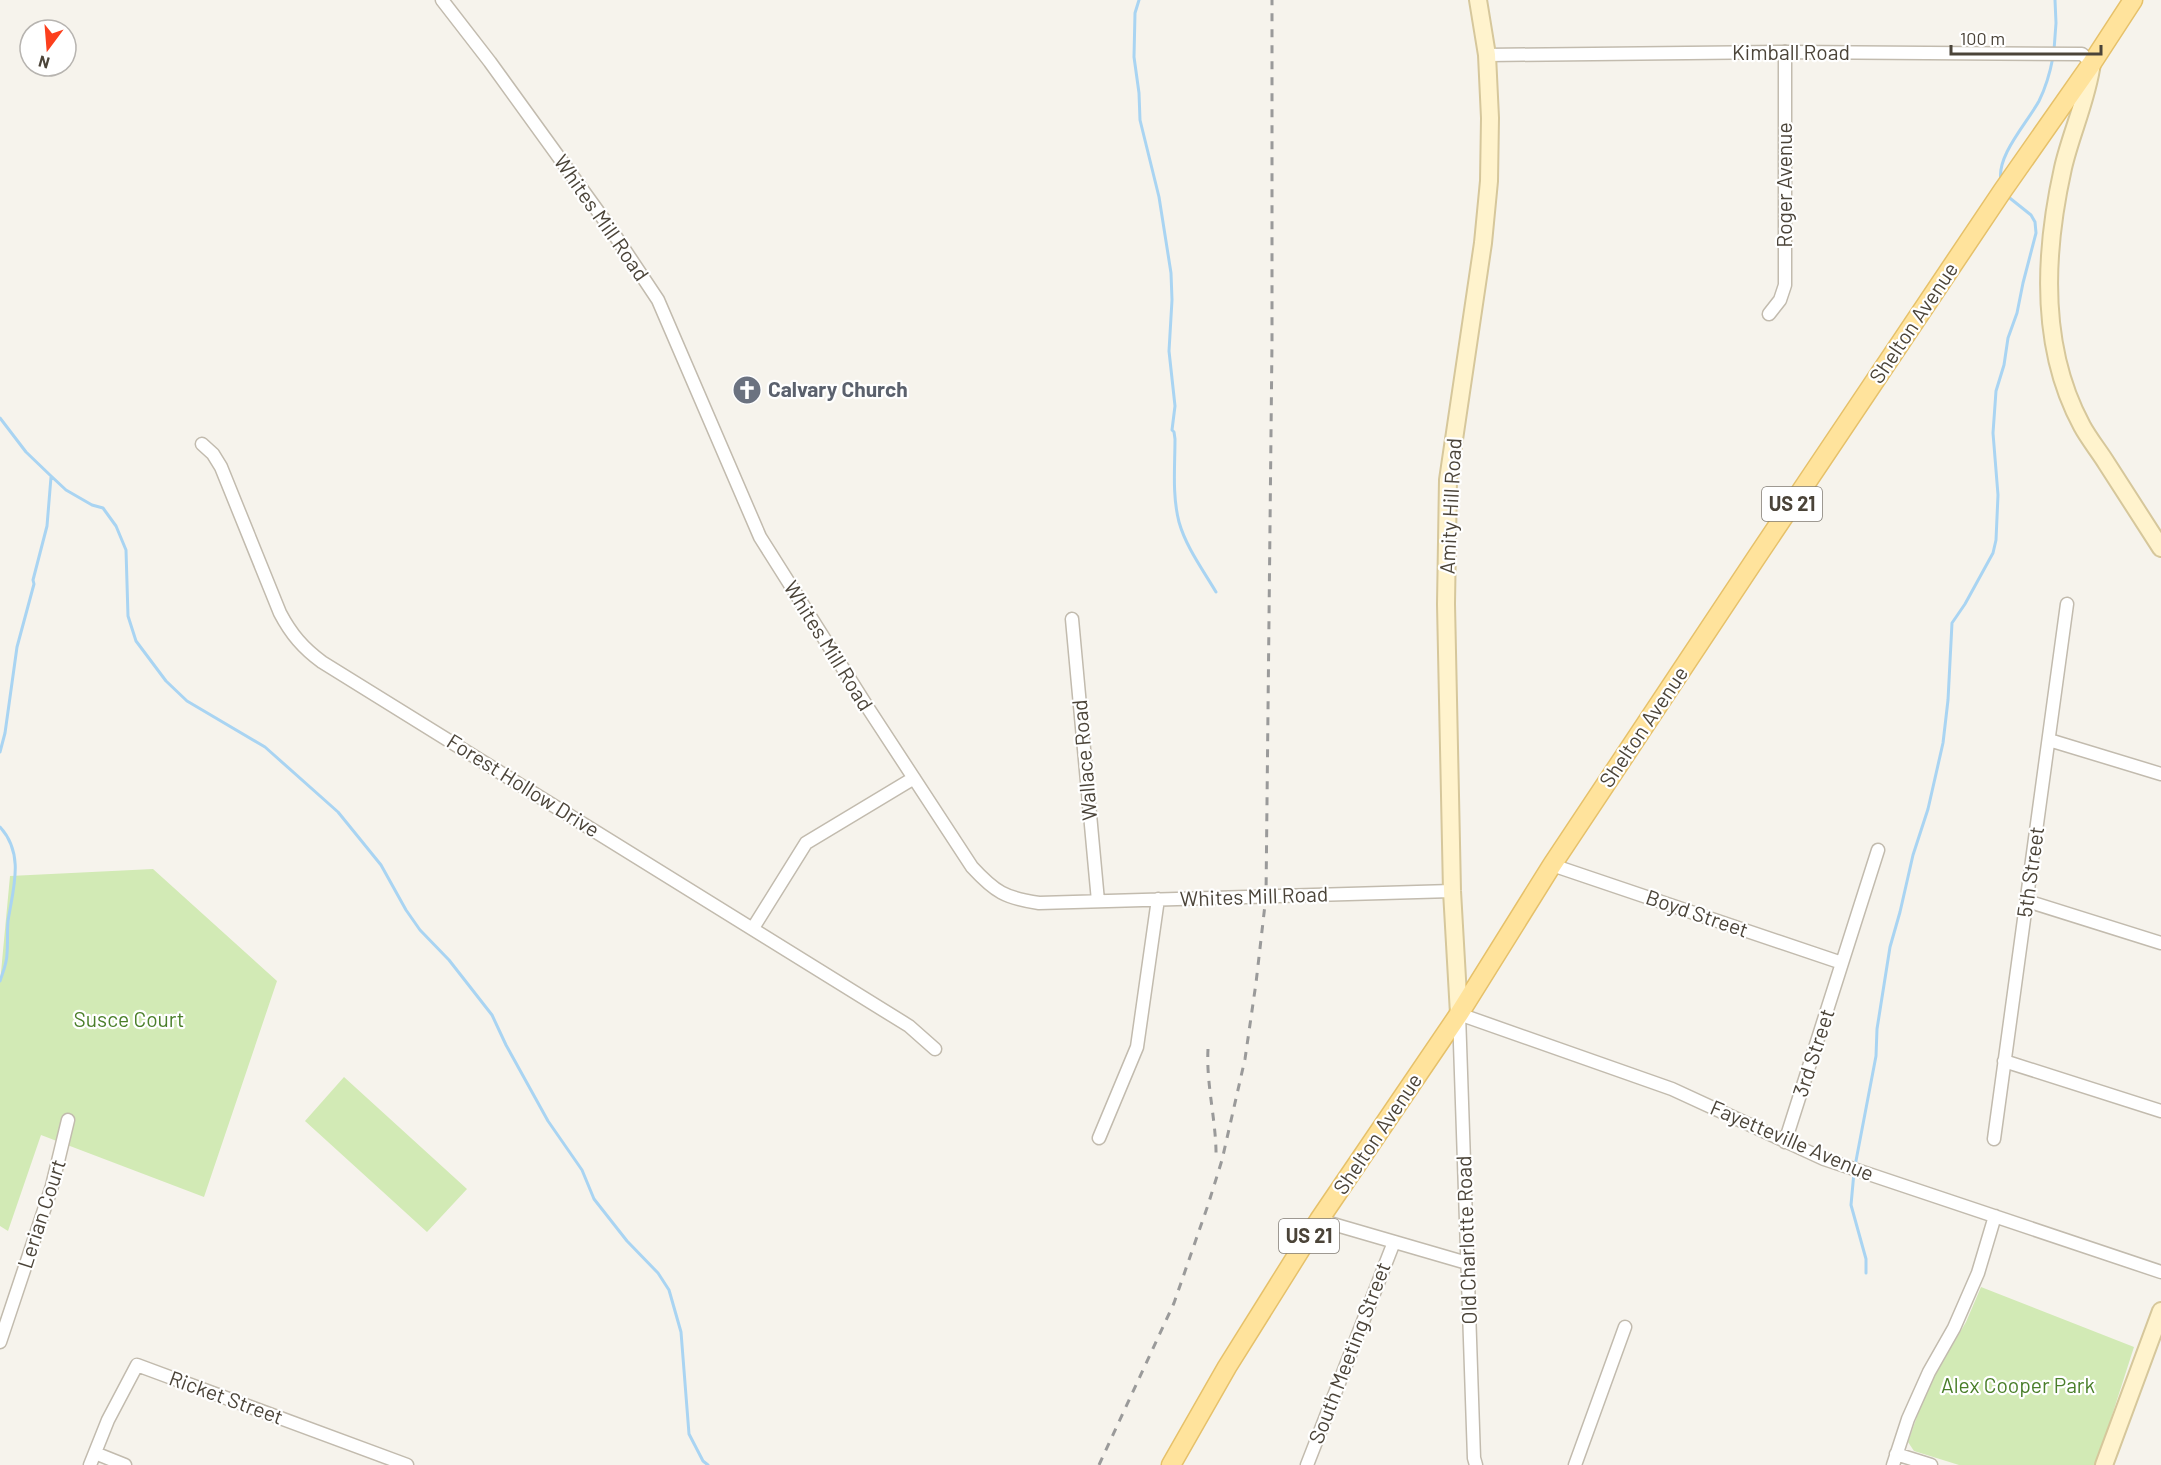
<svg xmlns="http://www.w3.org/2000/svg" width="2161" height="1465" font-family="Barlow,sans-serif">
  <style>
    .green { fill: #d2eab5 }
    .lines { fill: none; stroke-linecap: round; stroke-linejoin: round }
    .stream { stroke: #a9d4f2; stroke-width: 3 }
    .street-casing { stroke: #c2bbae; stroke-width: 15 }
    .secondary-casing { stroke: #d6c79b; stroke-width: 20 }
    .primary-casing { stroke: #e6c16a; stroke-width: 21 }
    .street { stroke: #fff; stroke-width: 12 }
    .secondary { stroke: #fff3cd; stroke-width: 16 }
    .primary { stroke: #ffe39c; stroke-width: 18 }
    .rail { stroke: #9a9a9a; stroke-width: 3; stroke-dasharray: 8 8; stroke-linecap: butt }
    .labels { text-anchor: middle; stroke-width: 4.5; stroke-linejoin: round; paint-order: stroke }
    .shield { fill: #fff; stroke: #817c74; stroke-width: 1.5 }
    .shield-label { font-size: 20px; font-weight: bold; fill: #4b4439 }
    .street-label { font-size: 21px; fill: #4b4439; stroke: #fff }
    .worship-label { font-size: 21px; font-weight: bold; fill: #5b616d; stroke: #fff; text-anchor: start }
    .park-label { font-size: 21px; fill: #4a7f2a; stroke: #fff }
  </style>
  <rect width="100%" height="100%" fill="#f6f3ec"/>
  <path class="green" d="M153 869 277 981 204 1197 41 1135 8 1231 0 1226V983L10 876Z
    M344 1077 467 1189 427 1232 305 1121Z
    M1981 1287 2134 1347 2096 1465H1959L1914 1451 1908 1442 1927 1388 1966 1322Z"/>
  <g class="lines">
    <path class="stream" d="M1139 0 1135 13 1134 57 1139 93 1140 120 1159 197 1171 273 1172 300 1169 351 1175 406 1172 430 1174 432 1175 439C1175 466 1172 495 1179 522 1186 547 1203 570 1216 592
      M2054 50 2056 23 2055 0
      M2001 181C1996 156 2027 123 2039 101 2046 87 2050 73 2053 57
      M0 418 26 452 51 476 66 490 92 505 103 508 116 526 126 550 128 616 136 641 166 681 187 701 265 747 338 812 381 865 406 910 420 930 449 960 492 1015 506 1045 548 1121 582 1170 594 1199 627 1241 658 1273 669 1290 681 1332 689 1434 703 1461 708 1465
      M0 752 5 733 17 647 34 584 33 580 47 526 51 477
      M0 827C25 854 13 889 8 921 7 932 8 943 7 954 7 963 3 972 0 981
      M1855 1166 1876 1056 1877 1029 1890 947 1900 912 1913 855 1928 809 1943 743 1948 700 1952 623 1965 604 1993 553 1996 540 1998 495 1993 433 1996 391 2004 365 2008 338 2017 313 2023 283 2036 233 2035 222 2031 215 2006 195
      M1854 1172 1851 1205 1866 1259V1273"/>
    <g class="street-casing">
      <path id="street" d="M442 0 490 62 610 228 658 300 760 537 868 708 972 867C995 892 1005 898 1039 903L1452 891
        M1487 55 1785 52 2082 54 2092 63
        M1769 314 1780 300 1785 285V52
        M202 444 213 454 221 467 280 613C291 634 303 648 322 662L909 1026 935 1049
        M1072 619 1098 901
        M2049 740 2161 774
        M1552 865 1842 963
        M2027 901 2161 943
        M753 928 806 843 914 778
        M2004 1061 2161 1111
        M1099 1138 1137 1047 1158 899
        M1994 1139 2067 604
        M1785 1142 1878 850
        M1319 1220 1467 1263
        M0 1342 52 1186 68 1120
        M95 1453 125 1465
        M1896 1454 1931 1465
        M90 1465 108 1420 137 1365 407 1465
        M1307 1465 1394 1242
        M1476 1465 1474 1458 1459 1014 1672 1089 1824 1159 2161 1272
        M1575 1465 1625 1327
        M1893 1465 1908 1419 1929 1372 1954 1328 1978 1273 1995 1216"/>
    </g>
    <g class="secondary-casing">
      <path id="secondary" d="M2092 63C2087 100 2071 133 2063 168 2044 253 2039 347 2082 426 2089 439 2099 451 2107 464 2125 492 2143 520 2161 548
        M1459 1014 1452 891 1446 604 1448 480 1483 243 1489 181 1490 118 1487 55 1478 0
        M2104 1465 2161 1311"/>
    </g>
    <g class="primary-casing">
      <path id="primary" d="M1171 1465 1227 1367 1319 1220 1459 1014 1552 865 1756 558 2003 190 2092 63 2133 0"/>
    </g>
    <use href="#street" class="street"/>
    <use href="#secondary" class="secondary"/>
    <use href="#primary" class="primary"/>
    <path class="rail" d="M1208 1049C1206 1086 1217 1123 1216 1160
      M1099 1465 1174 1303 1208 1205 1222 1160 1245 1059 1256 983 1266 896 1267 803 1272 342V0"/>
  </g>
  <defs>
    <g id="church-disc" transform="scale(1.5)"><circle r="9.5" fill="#6b7280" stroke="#fff"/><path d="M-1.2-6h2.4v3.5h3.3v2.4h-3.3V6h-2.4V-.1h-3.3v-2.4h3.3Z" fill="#fff"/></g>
  </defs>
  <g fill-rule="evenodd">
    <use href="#church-disc" x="747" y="390"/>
  </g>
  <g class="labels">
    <g class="shield">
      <rect x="1762" y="487" width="60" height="34" rx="4.5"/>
      <rect x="1279" y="1219" width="60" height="34" rx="4.5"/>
    </g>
    <g class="shield-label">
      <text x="1792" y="511">US 21</text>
      <text x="1309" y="1243">US 21</text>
    </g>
    <g class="street-label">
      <text x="1791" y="60">Kimball Road</text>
      <text transform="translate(1785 185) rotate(-90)" y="7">Roger Avenue</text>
      <text transform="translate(601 218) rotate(55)" y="7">Whites Mill Road</text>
      <text transform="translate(1914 323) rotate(-56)" y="7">Shelton Avenue</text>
      <text transform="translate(1451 506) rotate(-87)" y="7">Amity Hill Road</text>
      <text transform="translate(828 646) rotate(58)" y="7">Whites Mill Road</text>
      <text transform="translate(1644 727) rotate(-56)" y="7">Shelton Avenue</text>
      <text transform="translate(1085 760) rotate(-95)" y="7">Wallace Road</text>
      <text transform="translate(523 786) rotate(32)" y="7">Forest Hollow Drive</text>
      <text transform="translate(2031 872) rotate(-82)" y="7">5th Street</text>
      <text transform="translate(1254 897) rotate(-2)" y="7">Whites Mill Road</text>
      <text transform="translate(1697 914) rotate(19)" y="7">Boyd Street</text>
      <text transform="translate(1814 1053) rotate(-72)" y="7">3rd Street</text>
      <text transform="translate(1378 1134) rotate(-56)" y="7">Shelton Avenue</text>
      <text transform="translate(1792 1141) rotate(23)" y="7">Fayetteville Avenue</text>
      <text transform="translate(42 1214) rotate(-72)" y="7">Lerian Court</text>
      <text transform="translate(1467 1240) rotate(-92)" y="7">Old Charlotte Road</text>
      <text transform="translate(1350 1353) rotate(-69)" y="7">South Meeting Street</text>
      <text transform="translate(226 1398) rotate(20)" y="7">Ricket Street</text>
    </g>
    <g class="worship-label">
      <text x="768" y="397">Calvary Church</text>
    </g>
    <g class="park-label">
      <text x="129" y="1027">Susce Court</text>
      <text x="2018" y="1393">Alex Cooper Park</text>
    </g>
  </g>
  <g transform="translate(48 48) rotate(196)"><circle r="28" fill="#ffffff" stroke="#b7b4b0" stroke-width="1.5"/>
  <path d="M0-4.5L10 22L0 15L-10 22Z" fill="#fc3f1d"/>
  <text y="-9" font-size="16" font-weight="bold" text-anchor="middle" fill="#4b4439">N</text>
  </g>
  <path d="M1951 45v9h150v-9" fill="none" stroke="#4b4439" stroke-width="3"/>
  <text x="1960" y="45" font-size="18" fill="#4b4439" stroke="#ffffff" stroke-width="4.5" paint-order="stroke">100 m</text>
</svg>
